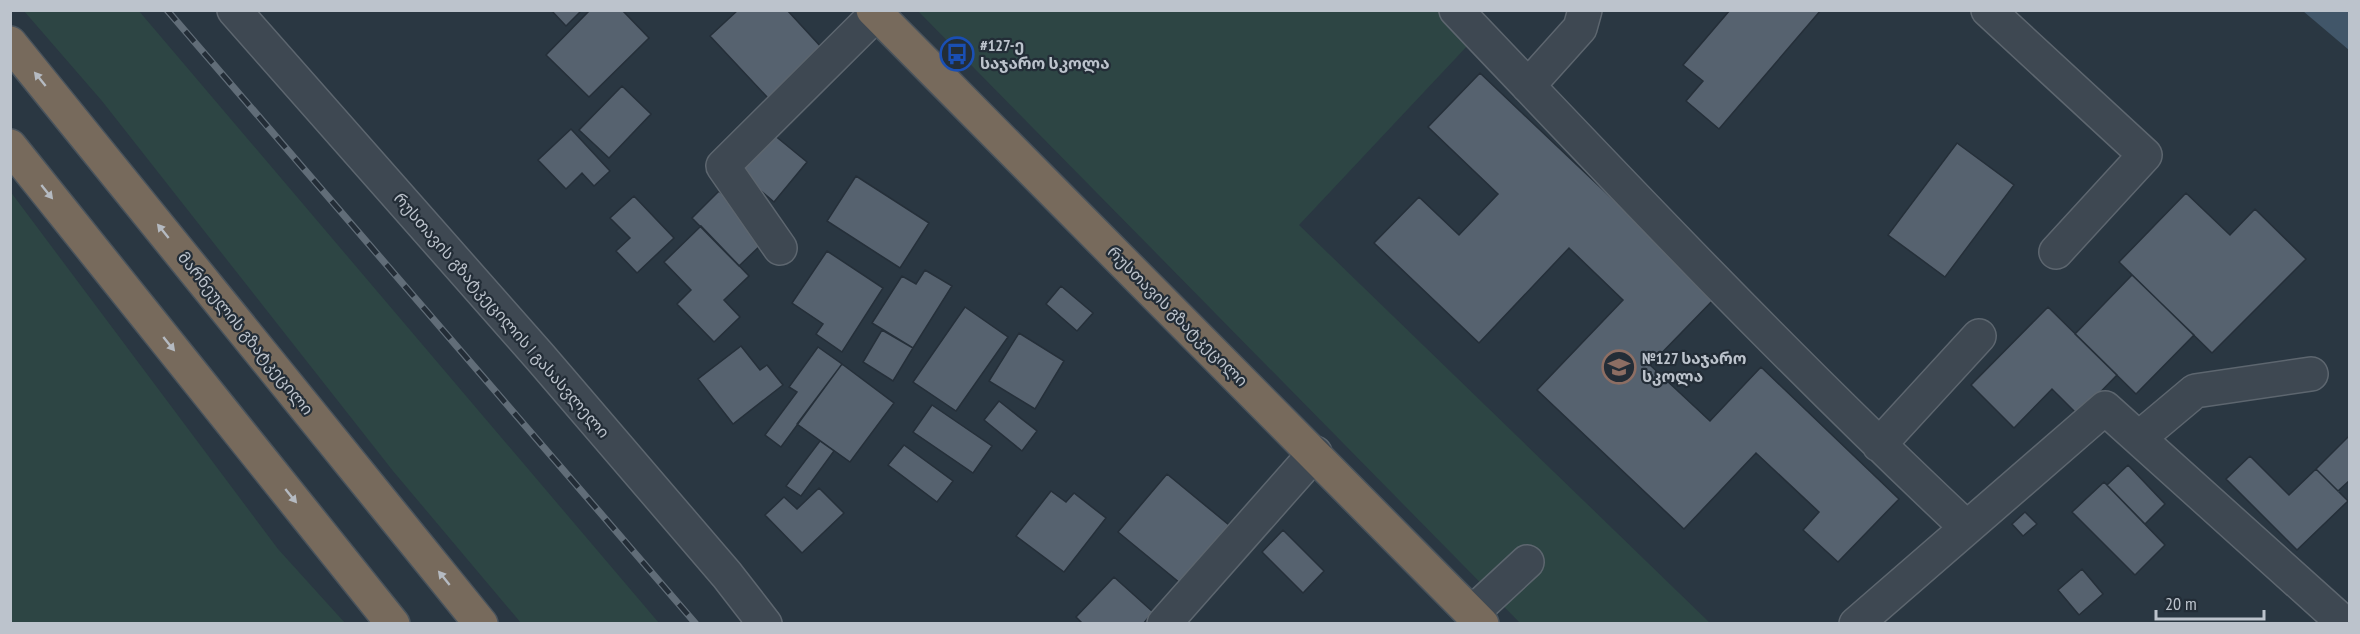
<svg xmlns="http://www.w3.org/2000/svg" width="2360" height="634" font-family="'PT Sans Narrow','Noto Sans Georgian',sans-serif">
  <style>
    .green { fill: #2d4544 }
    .water { fill: #415669 }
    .building { fill: #56626f; stroke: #252f39; stroke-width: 1.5 }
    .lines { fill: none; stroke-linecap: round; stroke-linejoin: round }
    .minor-casing { stroke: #5d666f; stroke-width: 36 }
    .highway-casing { stroke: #49535c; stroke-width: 36 }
    .minor { stroke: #3e4852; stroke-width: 33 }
    .highway { stroke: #776a5c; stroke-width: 33 }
    .rail-casing { stroke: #616d78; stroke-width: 7 }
    .rail { stroke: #232d37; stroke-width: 4.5; stroke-dasharray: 14; stroke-linecap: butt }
    .oneway { fill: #b5bac1 }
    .labels { text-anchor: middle; stroke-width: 4.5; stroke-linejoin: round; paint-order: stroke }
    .poi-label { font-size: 16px; font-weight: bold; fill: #bcc3cc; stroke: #232d37; text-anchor: start }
    .street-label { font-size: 16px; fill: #bcc3cc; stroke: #232d37 }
  </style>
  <rect width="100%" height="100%" fill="#2a3742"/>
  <path class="green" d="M24 11H139L659 623H521L393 471 102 101Z
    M918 11H1440L1470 43 1299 225 1710 623H1520Z
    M10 191 278 549 345 623H11Z"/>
  <path class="water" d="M2303 11H2349V50Z"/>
  <path class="building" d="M551 10H582L566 26Z
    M590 10H622L649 38 589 97 546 55Z
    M738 10H787L822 48 768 98 710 36Z
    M1730 10H1821L1719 129 1686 101 1703 81 1683 65Z
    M1480 73 1716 297 1650 365 1710 421 1761 367 1899 499 1838 562 1803 530 1819 512 1756 453 1684 529 1537 390 1623 300 1569 248 1479 343 1374 243 1419 197 1459 235 1498 194 1428 127Z
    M622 86 651 114 609 158 579 130Z
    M571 129 610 171 594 186 582 173 566 189 538 160Z
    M768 130 807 162 774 202 735 169Z
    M1957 143 2014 185 1945 277 1888 235Z
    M856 176 929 223 900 268 827 221Z
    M719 191 766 240 739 266 692 218Z
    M2186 193 2230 235 2255 209 2306 259 2212 353 2119 262Z
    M634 196 674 238 637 273 616 251 630 238 610 218Z
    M701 226 749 276 724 300 740 317 714 342 677 304 691 290 664 262Z
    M827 251 883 288 842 352 816 334 823 324 792 303Z
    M925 270 952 286 913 348 872 323 902 276 916 284Z
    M2132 275 2194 335 2136 394 2075 334Z
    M1061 286 1093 313 1077 331 1046 304Z
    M965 307 1008 337 956 411 913 382Z
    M2048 307 2117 375 2078 415 2052 389 2014 428 1971 385Z
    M882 330 913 348 893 381 863 362Z
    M1019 333 1064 361 1035 409 989 381Z
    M741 346 760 370 767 365 783 385 733 424 698 379Z
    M818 347 842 364 781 447 765 435 797 392 789 387Z
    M842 364 894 403 850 462 797 424Z
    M999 401 1037 431 1022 451 984 420Z
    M932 405 992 446 973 473 913 432Z
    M2350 435V480L2338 491 2316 469Z
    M820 441 834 451 801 496 786 486Z
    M904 445 953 481 937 502 888 465Z
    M2250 456 2289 495 2316 469 2348 501 2297 550 2226 479Z
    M2128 465 2165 504 2145 524 2107 485Z
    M1167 474 1229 525 1180 583 1118 532Z
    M2104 482 2165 545 2135 575 2072 512Z
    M819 488 844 513 802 553 765 515 784 497 797 509Z
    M1051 491 1066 502 1074 493 1106 518 1064 572 1016 536Z
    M2025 512 2037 524 2023 536 2012 524Z
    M1283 530 1324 571 1303 593 1262 552Z
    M2082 569 2103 594 2079 615 2058 590Z
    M1114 577 1153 612 1143 624H1083L1076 617Z"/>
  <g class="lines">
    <g class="minor-casing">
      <path id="minor" d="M234 10 540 357 727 575 765 624
        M1456 10C1623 186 1790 362 1966 527
        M1988 10 2145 155 2056 252
        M1528 86 1580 28 1585 10
        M780 248 723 166 876 14
        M2139 438 2195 391 2311 374
        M1879 445 1979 336
        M1472 613 1527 562
        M1164 624 1315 453
        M1856 624 2105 408 2345 624"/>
    </g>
    <g class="highway-casing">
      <path id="highway" d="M873 10 1482 624
        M10 43 481 624
        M10 146 393 624"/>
    </g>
    <use href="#minor" class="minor"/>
    <use href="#highway" class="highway"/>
    <g class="rail-casing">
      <path id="rail" d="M167 10 696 624"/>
    </g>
    <use href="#rail" class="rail"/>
  </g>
  <defs><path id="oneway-solid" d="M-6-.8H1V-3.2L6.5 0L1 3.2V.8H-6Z" transform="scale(1.5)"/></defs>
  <g class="oneway">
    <use href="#oneway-solid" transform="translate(40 79) rotate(-129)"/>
    <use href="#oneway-solid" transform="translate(47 192) rotate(51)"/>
    <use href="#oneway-solid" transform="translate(163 231) rotate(-129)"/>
    <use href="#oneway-solid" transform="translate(169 344) rotate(51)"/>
    <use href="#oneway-solid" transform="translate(291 496) rotate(51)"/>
    <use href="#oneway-solid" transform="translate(444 578) rotate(-129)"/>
  </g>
  <defs>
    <g id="bus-ring" transform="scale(1.725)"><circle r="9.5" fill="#232d37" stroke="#1a4fb4" stroke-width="1.5"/><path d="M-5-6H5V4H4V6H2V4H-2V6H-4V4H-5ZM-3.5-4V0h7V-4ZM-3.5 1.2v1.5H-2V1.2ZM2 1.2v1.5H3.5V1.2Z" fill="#1a4fb4"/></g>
    <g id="school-ring" transform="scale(1.725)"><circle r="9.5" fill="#232d37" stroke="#8d6e63" stroke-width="1.5"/><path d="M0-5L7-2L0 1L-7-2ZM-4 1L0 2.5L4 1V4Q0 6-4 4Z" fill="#8d6e63"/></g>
  </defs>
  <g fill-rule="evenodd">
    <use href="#bus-ring" x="957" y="54"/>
    <use href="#school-ring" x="1619" y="367"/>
  </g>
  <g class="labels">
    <g class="poi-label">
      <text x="980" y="51">#127-ე<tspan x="980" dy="18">საჯარო სკოლა</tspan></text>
      <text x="1642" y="364">№127 საჯარო<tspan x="1642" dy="18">სკოლა</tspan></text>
    </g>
    <g class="street-label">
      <text transform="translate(502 315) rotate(49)" y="6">რუსთავის გზატკეცილის I გასასვლელი</text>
      <text transform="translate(1178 316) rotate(45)" y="6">რუსთავის გზატკეცილი</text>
      <text transform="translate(246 333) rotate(51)" y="6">მარნეულის გზატკეცილი</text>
    </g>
  </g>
  <rect width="2360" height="634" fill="none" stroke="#bcc3cc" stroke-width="24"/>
  <path d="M2156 610v9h108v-9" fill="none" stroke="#bcc3cc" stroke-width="3"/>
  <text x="2165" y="610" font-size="18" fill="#bcc3cc" stroke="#232d37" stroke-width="4.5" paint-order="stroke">20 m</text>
</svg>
